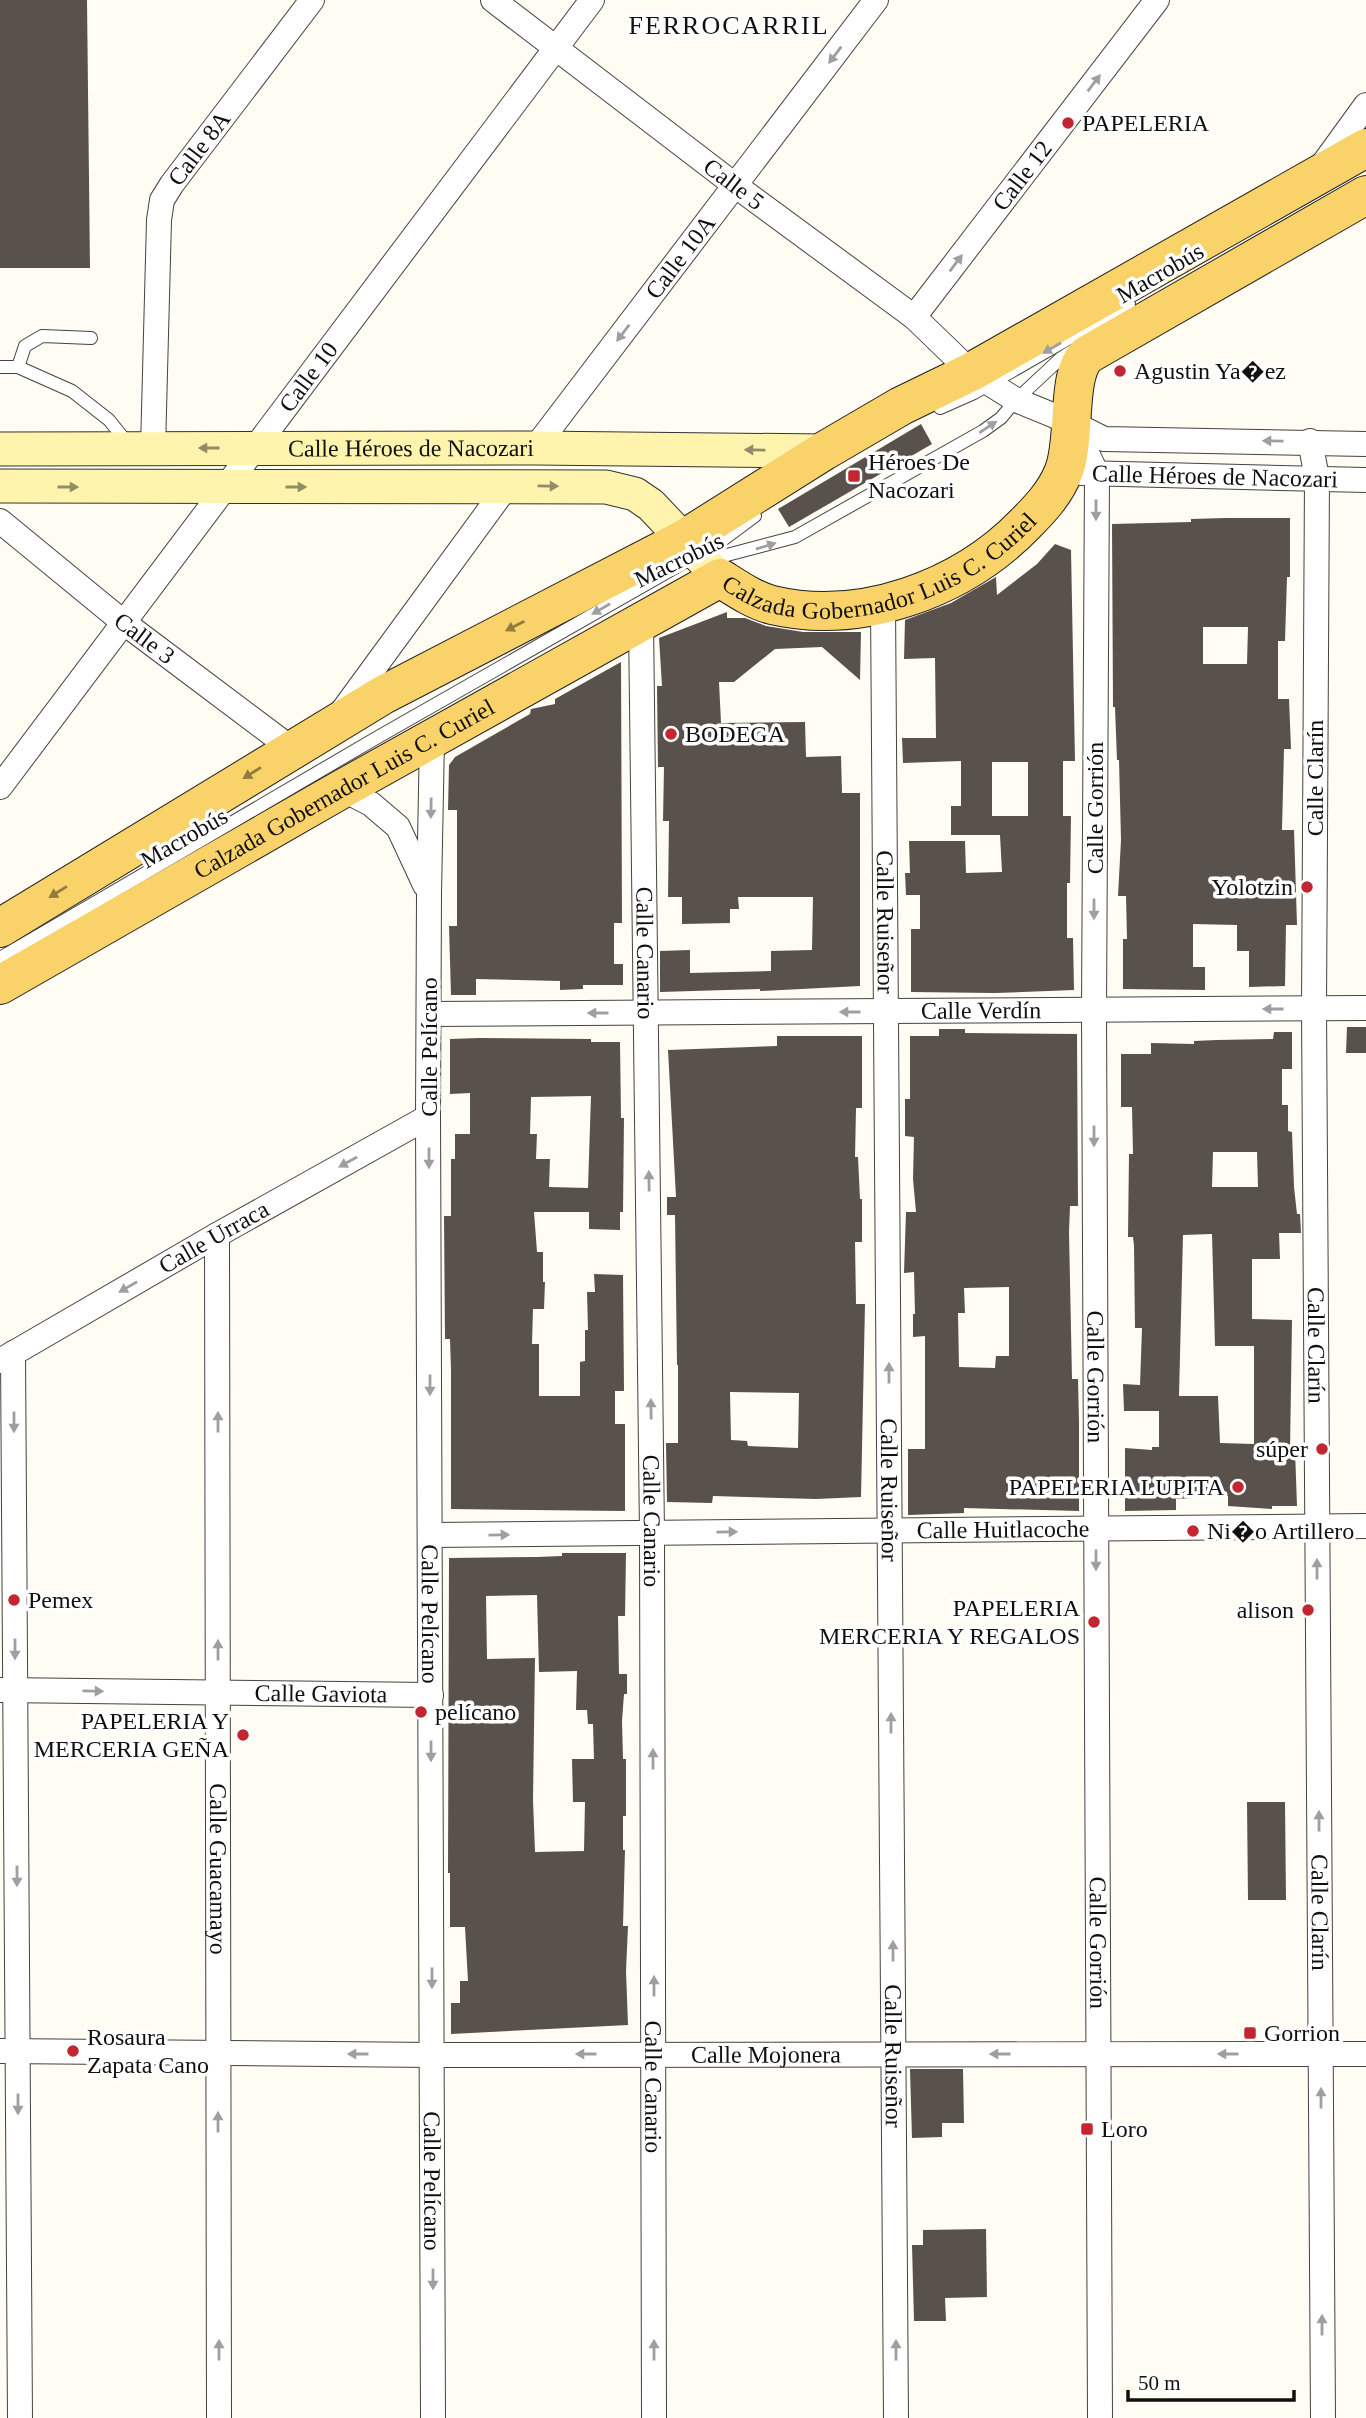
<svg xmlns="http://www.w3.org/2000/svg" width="1366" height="2418" font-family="'Times New Roman',serif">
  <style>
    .building { fill: #59514c; fill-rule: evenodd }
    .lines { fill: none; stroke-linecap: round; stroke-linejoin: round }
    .lane-casing { stroke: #434343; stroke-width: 14 }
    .street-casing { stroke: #434343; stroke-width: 26 }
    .secondary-casing { stroke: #323232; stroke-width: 35 }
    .primary-casing { stroke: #212121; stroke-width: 40 }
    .lane { stroke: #fff; stroke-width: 12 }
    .street { stroke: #fff; stroke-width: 24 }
    .secondary { stroke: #fff4ae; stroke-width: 33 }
    .primary { stroke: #f9d269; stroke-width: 38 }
    .oneway { fill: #9f9f9f }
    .oneway2 { fill: #938d67 }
    .oneway3 { fill: #907b41 }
    .poi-dot { fill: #c22631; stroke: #fff; stroke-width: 2.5 }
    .labels { text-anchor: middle; stroke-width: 7; stroke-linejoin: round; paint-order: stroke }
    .poi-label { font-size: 24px; fill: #101010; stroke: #fff; text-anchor: start }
    .street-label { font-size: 24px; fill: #101010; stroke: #fff }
    .neighbourhood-label { font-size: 26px; letter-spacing: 2px; fill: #101010; stroke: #fff }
  </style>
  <rect width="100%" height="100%" fill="#fffcf3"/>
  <path class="building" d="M0 0H87L90 268H0Z
    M921 424 932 444 789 527 778 509Z
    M1225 518H1290V577H1287L1285 641H1278V699H1289L1291 749H1284L1282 830H1294L1297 925H1286L1285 986 1249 987V951H1237V925L1193 924V967H1205V990L1123 989V939H1127L1126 896H1118L1121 840 1119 760H1117L1115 707H1113L1112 524 1191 522V519ZM1203 627H1248L1247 664H1203Z
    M1055 544 1071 550 1075 761H1063V816H1071L1070 883H1067V938H1073L1074 990 995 993 911 992V929H920V895H906L905 873H910L909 841H965L966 873 1002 872 1000 835H951V806H961V761L903 763 902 738H936L935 658 904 659 905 620 951 603 996 577 997 595 1037 564ZM992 762H1028V816H992Z
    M727 612V618H745L766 626 803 632H861L860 680 822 647 775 649 734 682H719L721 723 805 722 806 757 841 756 842 793H860V986L760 991V989L660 992V951L690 950V973L771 971V951L812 950 813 897H738L739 909H730V923L682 924V897H668L669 821H663L664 767H658L657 686H662L659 638Z
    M621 662 622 923H614V964H623V985H583V989L560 990V981L476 979V995H451L449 926H457V810H448L449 765 455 757 530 714 531 709 555 704V699Z
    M1347 1027H1366V1053H1346Z
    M939 1029H965V1033L1077 1034 1078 1206H1070L1069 1232 1072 1379H1078L1079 1422V1511L964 1508V1513L908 1515V1449H925V1336L913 1337V1314H915L914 1272 904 1273 906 1212H916L913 1179 914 1137 905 1136V1099H910V1036H939ZM1009 1287V1356H996L995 1368 959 1367 958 1313H965L964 1288Z
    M1274 1032H1292V1069H1282V1105H1288V1131L1292 1132 1294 1187 1297 1214H1300L1301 1233H1279L1280 1259H1252V1319L1292 1320 1290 1450H1295L1297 1506H1272V1509L1228 1506V1496L1176 1499V1510L1125 1511V1448L1152 1450V1447H1159V1411H1124L1123 1384 1140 1385 1142 1328H1135L1134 1246 1133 1237H1128L1129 1154H1133L1132 1107H1121V1054H1151V1043L1194 1044V1041L1217 1040 1273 1039ZM1213 1152H1257L1258 1187H1212ZM1212 1234 1215 1346H1254V1444L1220 1443 1218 1396H1179L1183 1235Z
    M777 1036H862V1108H856L855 1157H858L860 1199H862V1242H855L856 1304H865L861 1497 816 1499 713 1496 712 1503 667 1502 666 1443H678V1365H677L675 1215H667V1197H676L668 1050 777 1046ZM730 1392 799 1393 798 1448 748 1446 747 1441 731 1440Z
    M479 1038 591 1039V1042H620L621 1118H624L623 1212H620V1230L589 1229V1212H534L537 1252H543V1282H545L544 1309H533L532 1344H539V1396H580V1362L585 1361V1330H588L587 1292H595L594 1274 623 1275 624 1391H615V1424H625V1511L451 1509V1370L450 1339H445L444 1216H451V1159H455V1134H470V1093L450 1094V1039ZM591 1096 588 1188 549 1187 550 1159H536L537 1134H530L531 1097Z
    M562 1553H626L625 1616H618L619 1674H627V1694H624L622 1721 623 1759H626V1816H623V1850H625L623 1926H628L626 1971 628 2025 451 2034V2003H460V1981H468L465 1927H450V1873H448L449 1558 537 1557 562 1556ZM537 1595 539 1672 577 1671 576 1710H587L588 1724H593L594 1759H572L573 1802H585L584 1851 535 1852 533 1800 535 1658 487 1659 486 1596Z
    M1247 1802H1285L1286 1900H1248Z
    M910 2069H963L964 2123H942V2137L912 2138Z
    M986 2229 987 2297 945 2298 946 2321H914L912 2245H923V2230Z"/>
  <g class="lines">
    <g class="lane-casing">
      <path id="lane" d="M0 367H18L72 391 109 420 129 445
        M18 367 25 346 42 336 91 338
        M940 408 974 393 1129 304
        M708 564 727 555 795 537 983 431 1001 418 1016 400 1061 358 1077 348
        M0 958 378 737 720 542 755 516"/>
    </g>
    <g class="street-casing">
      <g id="street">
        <path id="s1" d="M493 0 736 186 914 317 971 372 1016 400 1072 423 1104 439 1366 444"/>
        <path d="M1321 167 1366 105"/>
        <path id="s2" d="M914 317 1157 0"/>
        <path id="s3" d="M1074 426 1097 474 1094 1010 1100 2418"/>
        <path id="s4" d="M1310 441 1317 478 1314 1009 1323 2418"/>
        <path id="s5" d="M535 448 876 0"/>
        <path id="s6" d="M153 449 159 220 162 200 172 184 312 0"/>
        <path id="s7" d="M1082 473 1366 480"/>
        <path id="s8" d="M0 521 123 622 292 749"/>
        <path id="s9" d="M883 604 896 2418"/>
        <path id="s10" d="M641 621 652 1533 654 2418"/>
        <path d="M341 713 507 486"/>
        <path id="s11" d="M432 739 429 894 428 1117 433 2418"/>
        <path id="s12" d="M0 787 592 0"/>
        <path d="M342 789 371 804 398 827 425 885"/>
        <path id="s13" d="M430 1014 1366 1008"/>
        <path id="s14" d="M217 1235 219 2418"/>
        <path d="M13 1353 20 2418"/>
        <path id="s15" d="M0 1361 217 1235 428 1117"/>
        <path id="s16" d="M431 1535 1366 1526"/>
        <path id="s17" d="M1 1690 431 1695"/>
        <path id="s18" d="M0 2051 432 2055 1366 2054"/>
      </g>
    </g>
    <g class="secondary-casing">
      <g id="secondary">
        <path id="s19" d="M0 449 535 448 824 451"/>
        <path d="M0 486 606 487 635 494 651 505 720 578"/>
      </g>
    </g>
    <g class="primary-casing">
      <g id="primary">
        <path d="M0 928 383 695 684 539 824 451 901 406 971 372 1366 148"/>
        <path id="s20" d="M0 985 342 789 720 578C736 588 753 600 772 605 861 626 962 589 1025 524 1040 509 1055 493 1063 473 1077 442 1065 376 1087 355L1366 195"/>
      </g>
    </g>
    <use href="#lane" class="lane"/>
    <use href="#street" class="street"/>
    <use href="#secondary" class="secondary"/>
    <use href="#primary" class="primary"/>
  </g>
  <defs><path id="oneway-solid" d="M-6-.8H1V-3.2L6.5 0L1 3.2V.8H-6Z" transform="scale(1.75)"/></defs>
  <g class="oneway">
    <use href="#oneway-solid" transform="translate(835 55) rotate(127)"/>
    <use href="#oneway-solid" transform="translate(1094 83) rotate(-53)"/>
    <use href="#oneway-solid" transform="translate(956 263) rotate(-53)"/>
    <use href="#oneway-solid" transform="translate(623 333) rotate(127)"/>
    <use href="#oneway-solid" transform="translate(1052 348) rotate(150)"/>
    <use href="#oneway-solid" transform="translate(988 427) rotate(-34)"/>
    <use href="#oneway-solid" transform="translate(1273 441) rotate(-179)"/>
    <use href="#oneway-solid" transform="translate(1096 510) rotate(90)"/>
    <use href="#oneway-solid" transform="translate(766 546) rotate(-17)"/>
    <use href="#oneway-solid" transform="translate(601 609) rotate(150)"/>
    <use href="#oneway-solid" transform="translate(431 808) rotate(91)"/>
    <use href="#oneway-solid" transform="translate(1094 909) rotate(90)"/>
    <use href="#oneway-solid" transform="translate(1273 1009) rotate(180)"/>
    <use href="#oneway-solid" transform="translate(850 1012) rotate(180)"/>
    <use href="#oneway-solid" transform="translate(598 1013) rotate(180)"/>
    <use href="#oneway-solid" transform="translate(1094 1136) rotate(90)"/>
    <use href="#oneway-solid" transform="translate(429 1158) rotate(90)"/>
    <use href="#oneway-solid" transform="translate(348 1162) rotate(151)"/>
    <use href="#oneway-solid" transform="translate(649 1181) rotate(-91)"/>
    <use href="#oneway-solid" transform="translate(128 1287) rotate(150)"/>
    <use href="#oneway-solid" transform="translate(889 1373) rotate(-90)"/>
    <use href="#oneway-solid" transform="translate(430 1385) rotate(90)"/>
    <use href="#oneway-solid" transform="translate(651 1409) rotate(-91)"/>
    <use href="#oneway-solid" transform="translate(14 1422) rotate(90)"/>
    <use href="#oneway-solid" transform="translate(218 1422) rotate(-90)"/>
    <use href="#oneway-solid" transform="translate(727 1532) rotate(-1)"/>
    <use href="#oneway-solid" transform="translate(499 1535) rotate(-1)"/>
    <use href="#oneway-solid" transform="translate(1096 1560) rotate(90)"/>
    <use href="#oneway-solid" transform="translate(1317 1569) rotate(-90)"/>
    <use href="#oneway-solid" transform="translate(15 1649) rotate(90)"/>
    <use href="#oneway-solid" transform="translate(218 1650) rotate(-90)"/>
    <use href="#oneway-solid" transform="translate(93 1691) rotate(1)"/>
    <use href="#oneway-solid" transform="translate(891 1723) rotate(-90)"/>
    <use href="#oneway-solid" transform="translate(431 1751) rotate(90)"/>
    <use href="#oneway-solid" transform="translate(653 1759) rotate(-90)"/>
    <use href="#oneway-solid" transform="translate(1319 1821) rotate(-90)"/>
    <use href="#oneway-solid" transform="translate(17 1876) rotate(90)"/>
    <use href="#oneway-solid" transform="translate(893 1951) rotate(-90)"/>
    <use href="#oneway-solid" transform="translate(432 1978) rotate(90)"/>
    <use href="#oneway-solid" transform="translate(654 1986) rotate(-90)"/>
    <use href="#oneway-solid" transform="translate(358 2054) rotate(-180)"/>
    <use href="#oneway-solid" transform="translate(586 2054) rotate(180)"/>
    <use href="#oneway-solid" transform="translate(1000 2054) rotate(180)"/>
    <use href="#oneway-solid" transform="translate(1228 2054) rotate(180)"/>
    <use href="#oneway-solid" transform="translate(1321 2098) rotate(-90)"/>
    <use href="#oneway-solid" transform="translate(18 2104) rotate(90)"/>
    <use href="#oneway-solid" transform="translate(218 2122) rotate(-90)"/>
    <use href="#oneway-solid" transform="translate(433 2279) rotate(90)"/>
    <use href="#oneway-solid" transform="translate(1322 2325) rotate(-90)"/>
    <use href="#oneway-solid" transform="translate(219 2350) rotate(-90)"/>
    <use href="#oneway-solid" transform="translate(654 2350) rotate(-90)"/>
    <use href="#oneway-solid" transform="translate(896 2350) rotate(-90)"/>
  </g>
  <g class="oneway2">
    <use href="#oneway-solid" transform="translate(209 448) rotate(180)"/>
    <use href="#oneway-solid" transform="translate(755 450) rotate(-179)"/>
    <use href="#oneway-solid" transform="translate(548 486) rotate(1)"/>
    <use href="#oneway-solid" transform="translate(68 487)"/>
    <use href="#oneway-solid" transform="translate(296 487)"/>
  </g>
  <g class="oneway3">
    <use href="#oneway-solid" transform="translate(515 626) rotate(153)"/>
    <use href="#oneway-solid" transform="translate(252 773) rotate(148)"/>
    <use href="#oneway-solid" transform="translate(58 892) rotate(148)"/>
  </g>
  <g class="poi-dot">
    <circle cx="1068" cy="123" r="7"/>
    <circle cx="1120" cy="371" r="7"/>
    <rect x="847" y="469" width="14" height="14" rx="3.5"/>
    <circle cx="671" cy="734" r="7"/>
    <circle cx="1307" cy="887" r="7"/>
    <circle cx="1322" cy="1449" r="7"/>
    <circle cx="1238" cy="1487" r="7"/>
    <circle cx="1193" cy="1531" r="7"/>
    <circle cx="14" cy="1600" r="7"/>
    <circle cx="1308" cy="1610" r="7"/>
    <circle cx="1094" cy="1622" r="7"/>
    <circle cx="421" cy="1712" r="7"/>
    <circle cx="243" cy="1735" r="7"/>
    <rect x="1243" y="2026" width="14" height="14" rx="3.5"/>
    <circle cx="73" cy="2051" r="7"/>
    <rect x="1080" y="2122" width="14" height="14" rx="3.5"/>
  </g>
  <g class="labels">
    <g class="poi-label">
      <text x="1082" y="131">PAPELERIA</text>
      <text x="1134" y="379">Agustin Ya�ez</text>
      <text x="868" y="470">Héroes De<tspan x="868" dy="28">Nacozari</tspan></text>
      <text x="685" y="742">BODEGA</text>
      <text x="1293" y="895" text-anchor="end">Yolotzin</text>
      <text x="1308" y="1457" text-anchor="end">súper</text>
      <text x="1224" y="1495" text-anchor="end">PAPELERIA LUPITA</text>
      <text x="1207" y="1539">Ni�o Artillero</text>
      <text x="28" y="1608">Pemex</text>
      <text x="1080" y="1616" text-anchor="end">PAPELERIA<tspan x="1080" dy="28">MERCERIA Y REGALOS</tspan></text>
      <text x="1294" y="1618" text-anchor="end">alison</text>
      <text x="435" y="1720">pelícano</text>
      <text x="229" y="1729" text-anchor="end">PAPELERIA Y<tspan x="229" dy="28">MERCERIA GEÑA</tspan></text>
      <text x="1264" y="2041">Gorrion</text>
      <text x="87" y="2045">Rosaura<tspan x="87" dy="28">Zapata Cano</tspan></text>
      <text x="1101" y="2137">Loro</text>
    </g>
    <g class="street-label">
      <text dy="8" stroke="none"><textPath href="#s6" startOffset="313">Calle 8A</textPath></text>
      <text dy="8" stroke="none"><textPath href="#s2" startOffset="178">Calle 12</textPath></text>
      <text dy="8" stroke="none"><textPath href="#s1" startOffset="303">Calle 5</textPath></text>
      <text dy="8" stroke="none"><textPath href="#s5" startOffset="240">Calle 10A</textPath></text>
      <text transform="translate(1160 273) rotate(-30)" y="8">Macrobús</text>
      <text dy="8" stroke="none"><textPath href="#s12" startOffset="513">Calle 10</textPath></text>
      <text dy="8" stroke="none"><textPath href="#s19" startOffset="411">Calle Héroes de Nacozari</textPath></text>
      <text dy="8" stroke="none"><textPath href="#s7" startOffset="133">Calle Héroes de Nacozari</textPath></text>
      <text dy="8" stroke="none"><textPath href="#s20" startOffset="1003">Calzada Gobernador Luis C. Curiel</textPath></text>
      <text transform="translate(679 560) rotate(-26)" y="8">Macrobús</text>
      <text dy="8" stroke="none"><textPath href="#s8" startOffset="186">Calle 3</textPath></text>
      <text transform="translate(1315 778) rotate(-90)" y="8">Calle Clarín</text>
      <text dy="8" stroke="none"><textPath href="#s20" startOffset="396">Calzada Gobernador Luis C. Curiel</textPath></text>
      <text transform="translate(1095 808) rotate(-90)" y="8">Calle Gorrión</text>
      <text transform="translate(184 838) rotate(-30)" y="8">Macrobús</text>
      <text dy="8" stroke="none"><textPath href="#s9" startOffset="318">Calle Ruiseñor</textPath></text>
      <text dy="8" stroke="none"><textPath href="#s10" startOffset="332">Calle Canario</textPath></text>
      <text dy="8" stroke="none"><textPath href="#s13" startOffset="551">Calle Verdín</textPath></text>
      <text transform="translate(429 1047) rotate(-90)" y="8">Calle Pelícano</text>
      <text dy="8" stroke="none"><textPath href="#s15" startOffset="247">Calle Urraca</textPath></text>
      <text dy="8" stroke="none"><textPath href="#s4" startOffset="905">Calle Clarín</textPath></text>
      <text dy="8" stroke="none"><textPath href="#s3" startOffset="956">Calle Gorrión</textPath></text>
      <text dy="8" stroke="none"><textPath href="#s9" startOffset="886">Calle Ruiseñor</textPath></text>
      <text dy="8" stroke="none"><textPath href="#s10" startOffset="900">Calle Canario</textPath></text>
      <text dy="8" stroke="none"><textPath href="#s16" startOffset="572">Calle Huitlacoche</textPath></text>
      <text dy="8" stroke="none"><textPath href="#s11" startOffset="875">Calle Pelícano</textPath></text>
      <text dy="8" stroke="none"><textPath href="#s17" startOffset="320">Calle Gaviota</textPath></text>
      <text dy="8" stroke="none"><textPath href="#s14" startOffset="634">Calle Guacamayo</textPath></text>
      <text dy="8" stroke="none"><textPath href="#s4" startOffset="1472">Calle Clarín</textPath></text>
      <text dy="8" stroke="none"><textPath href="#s3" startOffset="1522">Calle Gorrión</textPath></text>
      <text dy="8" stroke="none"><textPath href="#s18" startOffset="766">Calle Mojonera</textPath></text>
      <text dy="8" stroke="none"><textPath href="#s9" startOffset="1452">Calle Ruiseñor</textPath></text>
      <text dy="8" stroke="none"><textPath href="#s10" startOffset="1466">Calle Canario</textPath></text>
      <text dy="8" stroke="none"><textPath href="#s11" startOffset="1442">Calle Pelícano</textPath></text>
    </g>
    <g class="neighbourhood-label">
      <text x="729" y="34">FERROCARRIL</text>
    </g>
  </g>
  <path d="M1128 2390v10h166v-10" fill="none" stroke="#101010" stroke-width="3.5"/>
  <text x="1138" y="2390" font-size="21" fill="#101010" stroke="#ffffff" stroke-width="5" paint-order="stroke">50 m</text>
</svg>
